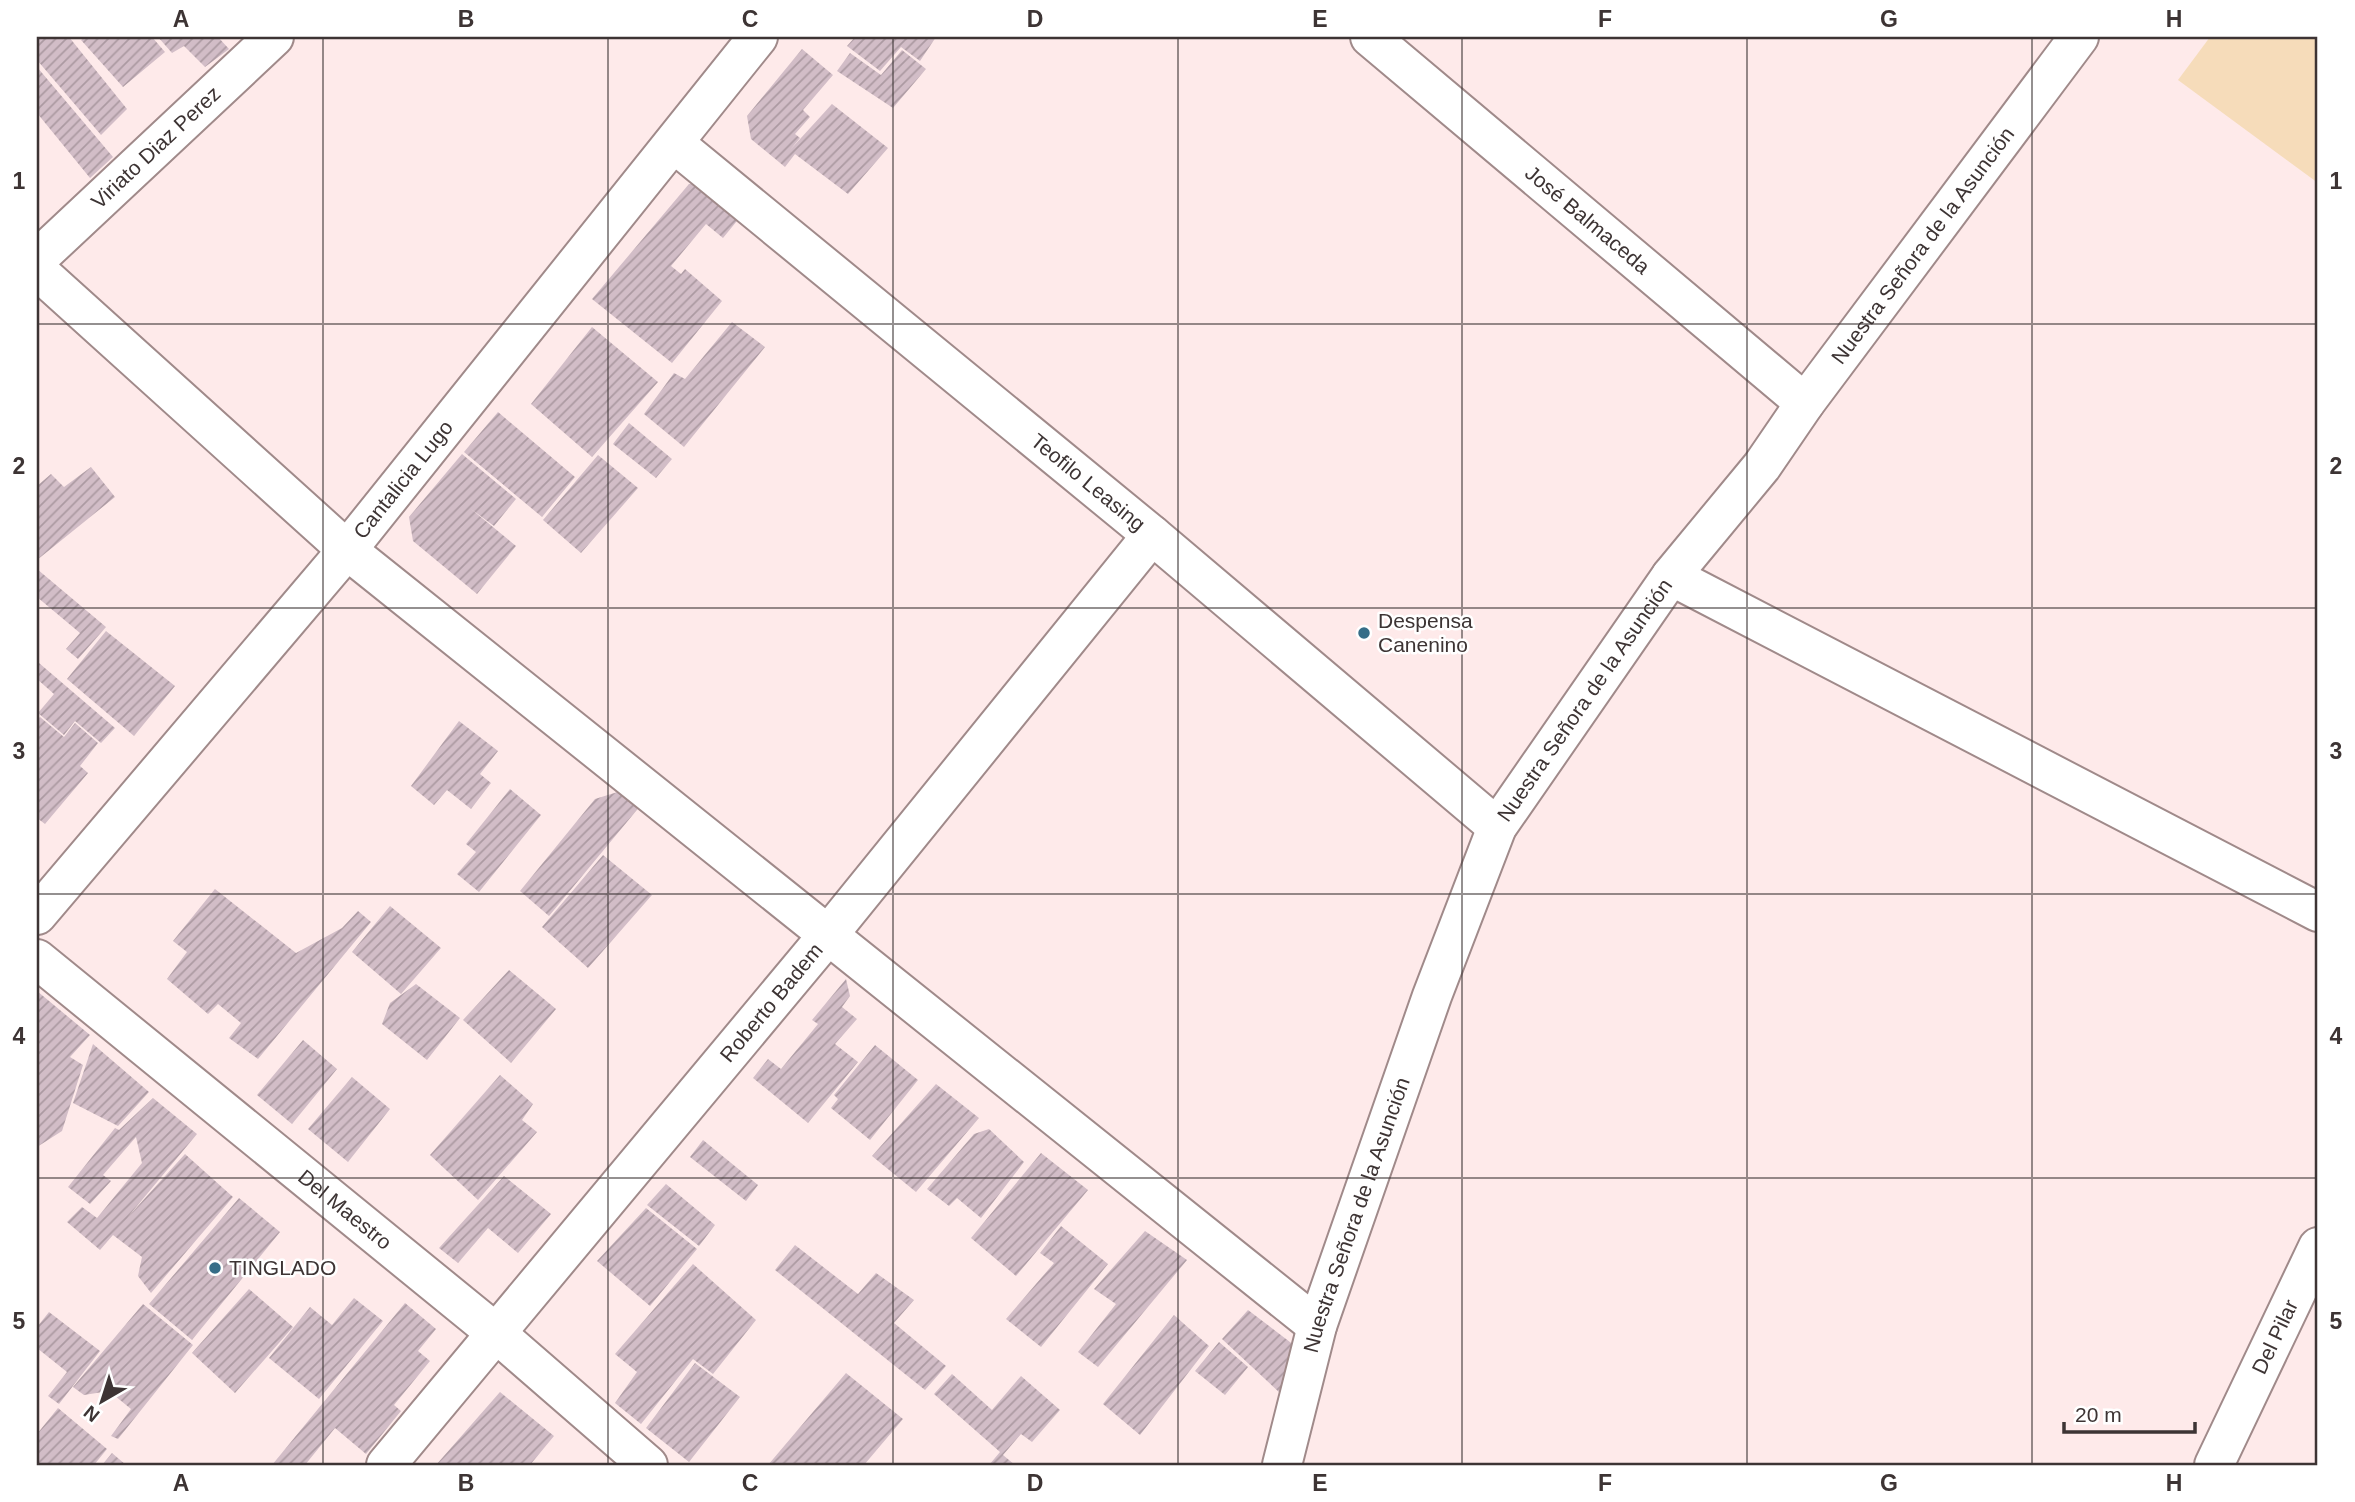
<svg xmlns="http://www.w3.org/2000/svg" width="2355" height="1502" font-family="Arial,sans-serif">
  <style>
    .grass { fill: #f6dcba }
    .building { fill: url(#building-hatch) }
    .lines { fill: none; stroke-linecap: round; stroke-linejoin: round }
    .minor-casing { stroke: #a08a8a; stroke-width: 42 }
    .tertiary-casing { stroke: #a08a8a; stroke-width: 42 }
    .minor { stroke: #fff; stroke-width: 38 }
    .tertiary { stroke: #fff; stroke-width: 38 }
    .grid { fill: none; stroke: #3d3434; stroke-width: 2; stroke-opacity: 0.55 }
    .poi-dot { fill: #366d87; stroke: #fff; stroke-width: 2.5 }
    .labels { text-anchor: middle; stroke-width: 5; stroke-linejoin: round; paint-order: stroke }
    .street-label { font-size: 21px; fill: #3d3434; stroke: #fff }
    .poi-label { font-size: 21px; fill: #3d3434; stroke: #fff; text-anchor: start }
    .neatline { fill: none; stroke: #3d3434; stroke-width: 2.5 }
    .grid-label { font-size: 23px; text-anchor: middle; font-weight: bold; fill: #3d3434 }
  </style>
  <defs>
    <pattern id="building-hatch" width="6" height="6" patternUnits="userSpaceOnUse" patternTransform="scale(1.75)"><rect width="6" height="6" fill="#d2bdc7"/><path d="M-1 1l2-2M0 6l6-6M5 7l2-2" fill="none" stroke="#ac9aa2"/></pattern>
  </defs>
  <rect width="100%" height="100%" fill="#feeaea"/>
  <path class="grass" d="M2210 37H2318V183L2178 80Z"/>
  <path class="building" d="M37 37H69L127 109 101 135 37 60Z
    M85 37H152L165 52 123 87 81 40Z
    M158 37H218L229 49 205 67 184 46 172 53Z
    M855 37H936L920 61 901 47 880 71 847 46Z
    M802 49 833 75 803 110 810 117 795 134 800 138 790 150 832 104 888 148 848 194 795 154 785 167 751 139 747 116Z
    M902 50 926 69 893 108 837 71 850 53 881 75Z
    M37 67 113 157 90 178 37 113Z
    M689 184H702L741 216 723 238 706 224 671 266 681 274 685 269 722 301 672 363 592 299Z
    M732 322 765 347 684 447 644 414 674 373 685 379Z
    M592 327 658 382 592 457 531 404Z
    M498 412 575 477 542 517 464 452Z
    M629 423 672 459 656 478 613 444Z
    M462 454 516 499 494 526 471 509 516 546 477 594 413 541 409 517Z
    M598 455 638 488 581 553 543 520Z
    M91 467 115 497 37 560V486L51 474 64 487Z
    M37 569 106 627 78 659 66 649 80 633 37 597Z
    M106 631 175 686 134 736 67 679Z
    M39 663 115 728 101 743 75 721 64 735 38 713 54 694 37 679Z
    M40 717 64 737 75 723 98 743 80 766 88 773 45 824 37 818V721Z
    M459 721 498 751 480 774 491 783 471 809 447 790 434 805 411 786Z
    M510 789 541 815 479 892 457 874 476 852 466 844Z
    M624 790 641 805 549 916 520 891 595 799Z
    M603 855 652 895 588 968 542 927Z
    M215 889 296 953 342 928 358 911 371 922 258 1059 229 1038 241 1023 218 1004 208 1014 167 979 187 952 173 941Z
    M390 906 441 948 401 994 352 952Z
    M509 970 556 1009 511 1063 463 1020Z
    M846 979 850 996 842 1007 857 1019 835 1044 858 1062 808 1123 753 1078 768 1059 781 1069 818 1024 812 1020Z
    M416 984 460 1018 427 1060 382 1024 390 1003Z
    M37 991 90 1035 70 1057 83 1065 62 1131 37 1147Z
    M303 1040 337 1069 292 1124 257 1095Z
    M93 1044 149 1092 118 1126 73 1103Z
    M875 1045 918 1080 870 1140 831 1108 838 1099 834 1095Z
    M500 1075 533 1104 522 1120 537 1132 478 1200 430 1155Z
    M352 1077 390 1109 348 1162 308 1129Z
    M936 1084 979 1118 916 1192 872 1156Z
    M153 1098 197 1134 127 1218 185 1154 233 1197 151 1293 138 1276 142 1257 113 1235 100 1250 67 1222 82 1207 97 1218 142 1163 136 1137 103 1175 111 1181 90 1204 68 1187 115 1128 119 1130Z
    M989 1129 1024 1162 981 1218 957 1198 949 1206 927 1189 974 1134Z
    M703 1140 758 1185 746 1201 690 1157Z
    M1041 1153 1088 1190 1016 1276 971 1238Z
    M504 1176 551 1214 518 1253 488 1228 458 1263 439 1248Z
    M666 1184 715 1225 699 1246 647 1205Z
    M239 1198 280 1232 192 1340 149 1304Z
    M646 1208 697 1249 650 1306 597 1261Z
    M1061 1226 1108 1264 1041 1347 1006 1319 1054 1263 1040 1253Z
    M1145 1231 1187 1260 1098 1367 1078 1352 1116 1304 1094 1289Z
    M795 1245 858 1294 876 1273 914 1300 894 1323 946 1366 925 1390 775 1270Z
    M693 1264 756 1320 713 1374 693 1359 641 1424 615 1403 637 1372 615 1354Z
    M249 1289 293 1327 235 1393 192 1353Z
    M354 1298 383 1321 319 1399 269 1358 310 1307 332 1325Z
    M405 1303 436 1329 418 1351 430 1361 394 1405 401 1411 366 1454 335 1428 305 1465H272Z
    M143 1304 193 1345 118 1439 111 1436 131 1409 109 1391 84 1395 73 1387Z
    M1248 1310 1303 1352 1280 1393 1222 1339Z
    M49 1312 100 1351 59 1404 48 1396 67 1372 37 1348V1327Z
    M1174 1315 1209 1346 1140 1435 1103 1404Z
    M1219 1342 1248 1367 1225 1395 1195 1371Z
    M695 1363 740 1397 689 1462 646 1428Z
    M846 1373 903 1419 864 1465H768Z
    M952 1374 992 1410 1021 1376 1060 1410 1032 1442 1021 1434 1003 1455 1015 1465H989L1000 1452 934 1394Z
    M500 1392 554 1436 530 1465H436Z
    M58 1408 107 1449 94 1465H37V1434Z
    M112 1453 126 1465H102Z"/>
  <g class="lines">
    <g class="minor-casing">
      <g id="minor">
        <path id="s1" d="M1370 37 1805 403"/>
        <path id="s2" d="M675 144 1152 535 1497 827"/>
        <path id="s3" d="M37 259 274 37"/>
        <path d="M37 270 347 550 1317 1326"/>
        <path d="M1671 576 2318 912"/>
        <path id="s4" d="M37 915 347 550 758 37"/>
        <path id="s5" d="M37 959 496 1333 648 1465"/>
        <path id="s6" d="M386 1465 828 935 1152 535"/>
        <path id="s7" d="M2214 1465 2318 1247"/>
      </g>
    </g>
    <g class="tertiary-casing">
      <g id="tertiary">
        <path id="s8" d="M1282 1465 1317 1326 1432 996 1497 827 1671 576 1762 466 1805 403 2079 37"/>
      </g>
    </g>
    <use href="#minor" class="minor"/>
    <use href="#tertiary" class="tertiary"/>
  </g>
  <path class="grid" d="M323 37V1465M608 37V1465M893 37V1465M1178 37V1465M1462 37V1465M1747 37V1465M2032 37V1465M37 324H2318M37 608H2318M37 894H2318M37 1178H2318"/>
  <g class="poi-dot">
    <circle cx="1364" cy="633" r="7"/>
    <circle cx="215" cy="1268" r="7"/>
  </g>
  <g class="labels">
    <g class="street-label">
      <text dy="7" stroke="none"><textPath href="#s3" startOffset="163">Viriato Diaz Perez</textPath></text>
      <text dy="7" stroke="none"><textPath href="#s1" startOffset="284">José Balmaceda</textPath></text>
      <text dy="7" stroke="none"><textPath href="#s8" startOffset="1395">Nuestra Señora de la Asunción</textPath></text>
      <text dy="7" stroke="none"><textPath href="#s4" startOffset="569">Cantalicia Lugo</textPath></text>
      <text dy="7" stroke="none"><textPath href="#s2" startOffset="534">Teofilo Leasing</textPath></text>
      <text dy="7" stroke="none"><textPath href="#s8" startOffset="828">Nuestra Señora de la Asunción</textPath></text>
      <text dy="7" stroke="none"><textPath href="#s6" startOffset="602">Roberto Badem</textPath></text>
      <text dy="7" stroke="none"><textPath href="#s5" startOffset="397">Del Maestro</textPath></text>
      <text dy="7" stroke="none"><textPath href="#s8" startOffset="261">Nuestra Señora de la Asunción</textPath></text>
      <text dy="7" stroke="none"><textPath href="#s7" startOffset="142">Del Pilar</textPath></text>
    </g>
    <g class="poi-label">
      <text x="1378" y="628">Despensa<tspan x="1378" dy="24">Canenino</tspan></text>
      <text x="229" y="1275">TINGLADO</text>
    </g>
  </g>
  <rect width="2355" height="1502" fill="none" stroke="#ffffff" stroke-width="77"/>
  <g transform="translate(102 1401) rotate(219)" stroke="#ffffff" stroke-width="5" paint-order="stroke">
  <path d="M0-5L12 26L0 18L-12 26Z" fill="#3d3434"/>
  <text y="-10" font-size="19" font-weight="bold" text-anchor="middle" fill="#3d3434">N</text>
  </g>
  <path d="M2064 1422v10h131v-10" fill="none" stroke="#3d3434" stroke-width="3.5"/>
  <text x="2075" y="1422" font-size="21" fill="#3d3434" stroke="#ffffff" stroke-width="5" paint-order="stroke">20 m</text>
  <rect x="38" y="38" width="2278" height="1426" class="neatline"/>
  <g class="grid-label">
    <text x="181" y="27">A</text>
    <text x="466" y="27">B</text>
    <text x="750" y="27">C</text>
    <text x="1035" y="27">D</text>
    <text x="1320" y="27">E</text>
    <text x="1605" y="27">F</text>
    <text x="1889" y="27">G</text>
    <text x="2174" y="27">H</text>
    <text x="19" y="189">1</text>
    <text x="2336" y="189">1</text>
    <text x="19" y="474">2</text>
    <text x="2336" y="474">2</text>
    <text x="19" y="759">3</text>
    <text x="2336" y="759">3</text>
    <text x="19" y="1044">4</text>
    <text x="2336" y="1044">4</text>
    <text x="19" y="1329">5</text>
    <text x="2336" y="1329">5</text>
    <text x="181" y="1491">A</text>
    <text x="466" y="1491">B</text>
    <text x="750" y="1491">C</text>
    <text x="1035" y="1491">D</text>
    <text x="1320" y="1491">E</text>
    <text x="1605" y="1491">F</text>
    <text x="1889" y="1491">G</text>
    <text x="2174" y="1491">H</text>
  </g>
</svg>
